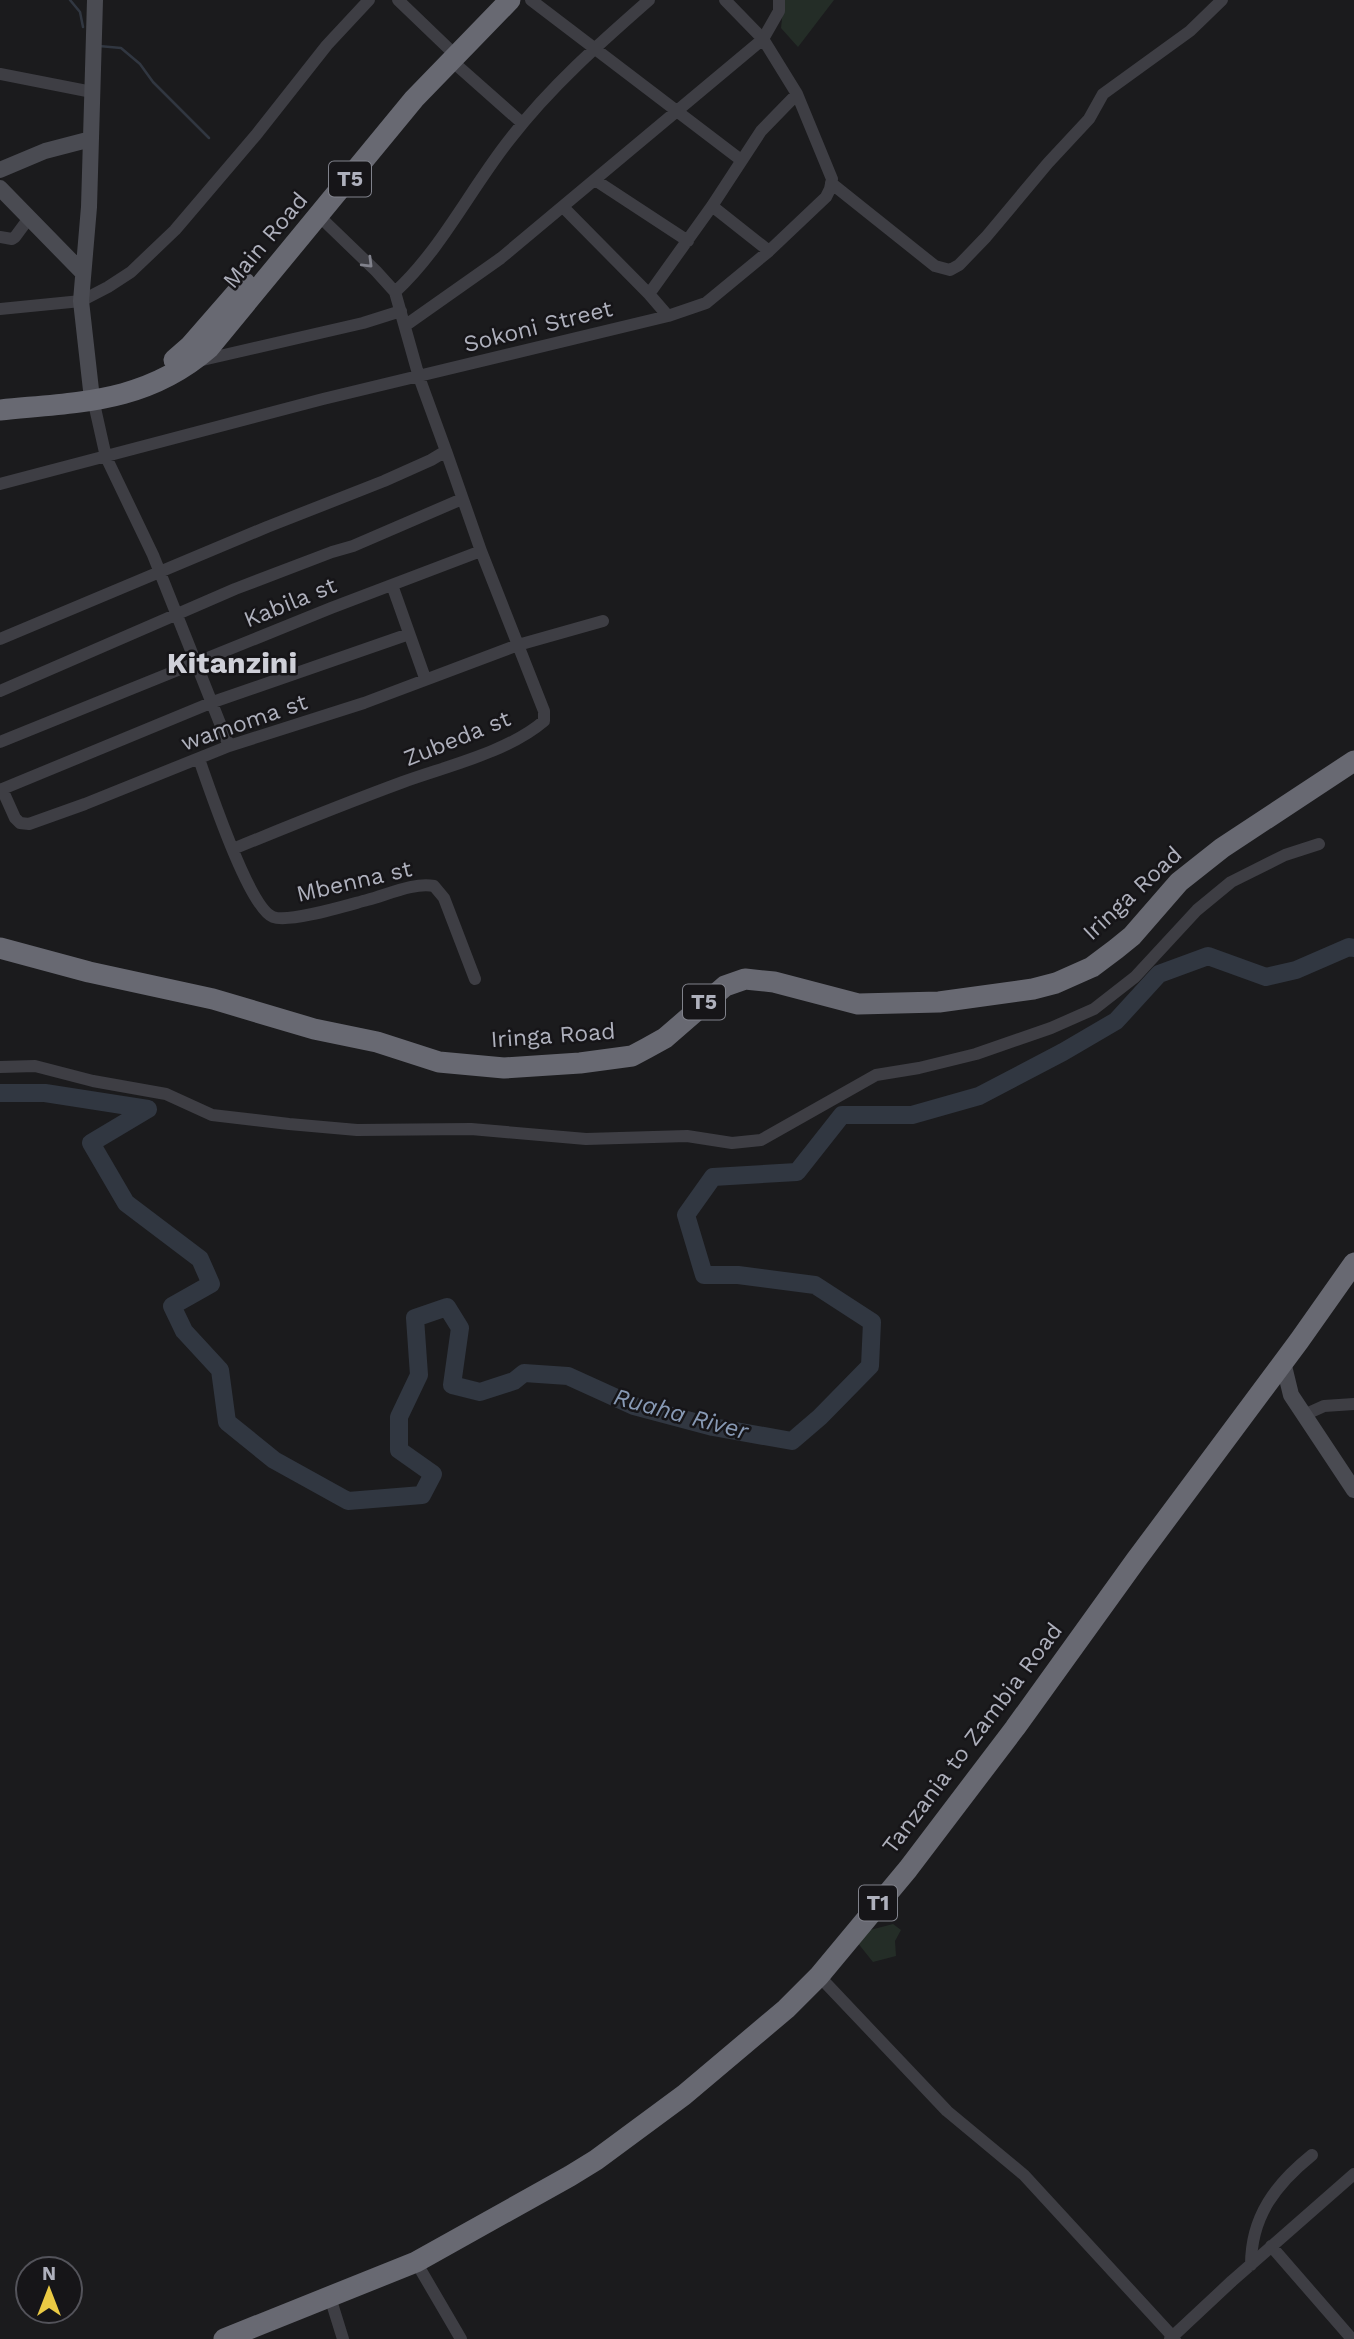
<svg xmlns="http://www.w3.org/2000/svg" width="1354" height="2339" font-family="'Work Sans',sans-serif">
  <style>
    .green { fill: #242d27 }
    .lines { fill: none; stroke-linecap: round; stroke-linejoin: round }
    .stream { stroke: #313741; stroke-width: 2.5 }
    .river { stroke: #313741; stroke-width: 18 }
    .street { stroke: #3e3e44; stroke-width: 12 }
    .secondary { stroke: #4a4b52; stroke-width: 16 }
    .highway { stroke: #686972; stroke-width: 21 }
    .oneway { stroke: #81828c }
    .labels { text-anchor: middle; stroke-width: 5; stroke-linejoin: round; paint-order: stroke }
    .shield { fill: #161518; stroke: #80828b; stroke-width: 2 }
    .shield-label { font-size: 21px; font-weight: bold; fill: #aeb0bc }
    .street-label { font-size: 23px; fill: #aeb0bc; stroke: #161518 }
    .water-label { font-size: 24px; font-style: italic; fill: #8799b4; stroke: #161518 }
    .district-label { font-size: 30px; font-weight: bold; fill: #cfd0d8; stroke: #161518 }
  </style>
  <rect width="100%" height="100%" fill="#1b1b1d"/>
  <path class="green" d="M784 0H834L798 47 781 28Z
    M893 1924 901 1930 895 1941 896 1956 873 1962 857 1942 870 1930Z"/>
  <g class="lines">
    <path class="stream" d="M70 0 80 12 83 27
      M99 46 121 48 140 64 153 82 209 138"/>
    <path class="river" d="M0 1093H45L148 1109 91 1143 126 1203 200 1259 211 1284 172 1306 184 1331 220 1370 227 1422 274 1460 348 1501 422 1495 433 1474 399 1450V1417L419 1375 415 1318 447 1307 460 1328 452 1385 480 1392 514 1381 524 1373 568 1376 634 1406 713 1427 792 1441 820 1417 870 1366 872 1322 815 1285 738 1275H704L686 1215 713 1177 797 1172 842 1115H912L979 1096 1063 1052 1116 1021 1159 974 1208 956 1266 977 1296 970 1349 947 1354 948"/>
    <path class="street" d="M398 0 448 48
      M531 0 741 160
      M452 61 522 123
      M0 74 92 92
      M595 180 688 241
      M831 183 935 266 950 270 959 265 986 237 1048 163 1089 119 1103 94 1190 31 1222 0
      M712 206 769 251
      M563 207 649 294
      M0 237 12 239 15 237 29 218
      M395 292C441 250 471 188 510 139 550 87 600 43 649 0
      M0 309 81 301 108 287 131 272 175 230 256 135 327 45 369 0
      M668 316 649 294 712 206 761 131 797 94
      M406 325 501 258 763 39 779 11V0
      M198 361 363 323 401 311
      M93 399 106 457 153 555 229 746
      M0 484 323 399 668 316 706 303 769 251 826 197 830 189 832 179 797 94 763 39 725 0
      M392 585 425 678
      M0 639 267 527 384 481 431 460 446 451 419 377 395 292 376 271 319 216
      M0 691 235 589 332 552 353 546 462 499
      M0 742 331 608 481 551
      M199 759C209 787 249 908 273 917 290 923 348 905 367 900 387 895 414 882 434 886L444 898 475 979
      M2 789 15 818 20 823 29 824 85 804 229 746 364 703 518 645 603 621
      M0 790 213 702 409 634
      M233 849C289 826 346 803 403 782 447 766 508 752 544 721V711L481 551 446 451
      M0 1067 35 1066 93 1081 166 1094 212 1115 289 1124 357 1130 471 1129 586 1139 687 1136 732 1143 761 1140 876 1075 919 1068 976 1054 1051 1028 1094 1009 1135 977 1197 910 1231 882 1285 855 1319 844
      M1304 1415 1324 1406 1354 1404
      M819 1976 947 2111 1024 2175 1175 2339
      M1271 2246 1352 2339
      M416 2262 461 2339
      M1251 2265C1251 2216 1276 2184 1312 2155
      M330 2297 343 2339
      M1170 2339 1232 2281 1354 2174"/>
    <path class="secondary" d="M0 170 45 151 91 139
      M0 188 82 272
      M91 390 81 301 89 207 95 0
      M1283 1362 1291 1395 1354 1490"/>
    <path class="highway" d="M174 360 190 346 245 283
      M0 410C79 402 146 403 209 348L414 99 510 0
      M0 948 89 972 213 999 314 1029 377 1042 439 1062 504 1068 580 1063 632 1056 647 1048 665 1038 725 986 745 979 774 982 858 1004 939 1002 1033 989 1056 983 1092 967 1116 949 1132 936 1179 882 1222 848 1354 761
      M224 2339 416 2262 570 2176 596 2160 684 2095 786 2009 819 1976 908 1869 1015 1728 1136 1560 1299 1341 1354 1263"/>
  </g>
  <defs><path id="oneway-chevron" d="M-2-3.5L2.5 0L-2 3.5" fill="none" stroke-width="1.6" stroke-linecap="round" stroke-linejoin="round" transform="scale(1.75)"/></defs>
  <use class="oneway" href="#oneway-chevron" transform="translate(368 263) rotate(45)"/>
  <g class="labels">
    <g class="shield">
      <rect x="329" y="161.5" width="42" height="35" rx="5"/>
      <rect x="683" y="984.5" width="42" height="35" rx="5"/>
      <rect x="859" y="1885.5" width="38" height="35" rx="5"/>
    </g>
    <g class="shield-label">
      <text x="350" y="186">T5</text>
      <text x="704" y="1009">T5</text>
      <text x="878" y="1910">T1</text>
    </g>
    <g class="street-label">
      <text transform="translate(265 240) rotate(-50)" y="8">Main Road</text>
      <text transform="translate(538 326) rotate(-14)" y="8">Sokoni Street</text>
      <text transform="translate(290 602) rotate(-22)" y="8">Kabila st</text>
      <text transform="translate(244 722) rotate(-19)" y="8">wamoma st</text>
      <text transform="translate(457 738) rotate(-22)" y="8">Zubeda st</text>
      <text transform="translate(354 881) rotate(-13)" y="8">Mbenna st</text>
      <text transform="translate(1132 893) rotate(-43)" y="8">Iringa Road</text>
      <text transform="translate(553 1035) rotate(-4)" y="8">Iringa Road</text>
      <text transform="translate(972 1738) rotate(-53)" y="8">Tanzania to Zambia Road</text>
    </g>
    <g class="water-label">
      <text transform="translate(681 1414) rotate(15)" y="8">Ruaha River</text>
    </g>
    <g class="district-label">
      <text x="232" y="673">Kitanzini</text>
    </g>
  </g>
  <g transform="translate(49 2290)"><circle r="33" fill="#161518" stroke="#53535a" stroke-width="2"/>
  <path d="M0-5L12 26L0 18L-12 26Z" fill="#ebca44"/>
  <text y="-10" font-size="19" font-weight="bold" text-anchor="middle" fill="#aeb0bc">N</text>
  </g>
</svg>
